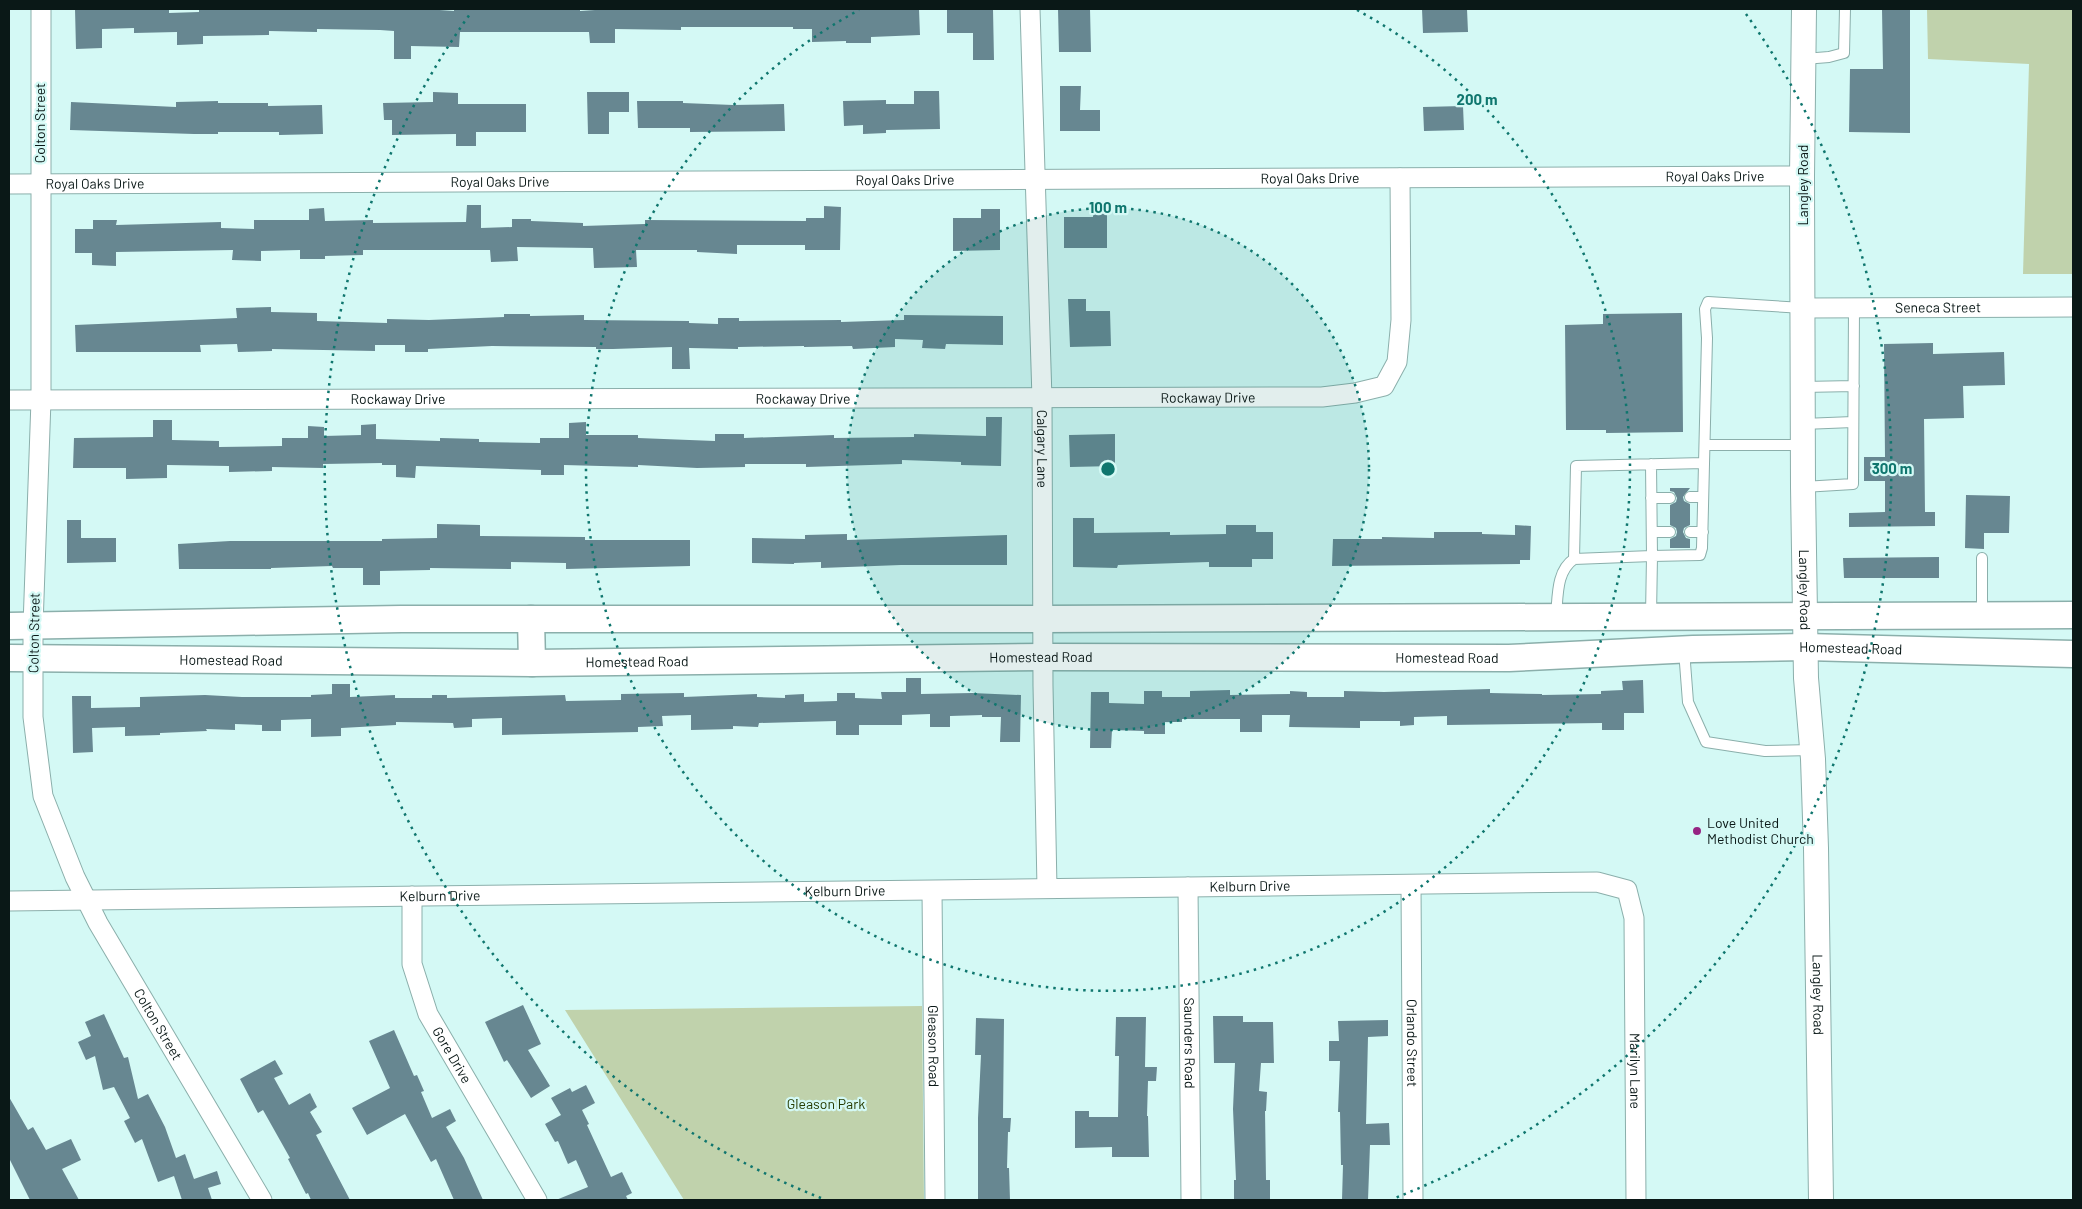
<svg xmlns="http://www.w3.org/2000/svg" width="2082" height="1209" font-family="Barlow,sans-serif">
  <style>
    .green { fill: #c0d2ac }
    .building { fill: #678791 }
    .lines { fill: none; stroke-linecap: round; stroke-linejoin: round }
    .service-casing { stroke: #8bafab; stroke-width: 12 }
    .minor-casing { stroke: #8bafab; stroke-width: 21 }
    .tertiary-casing { stroke: #8bafab; stroke-width: 26 }
    .secondary-casing { stroke: #8bafab; stroke-width: 29 }
    .service { stroke: #fff; stroke-width: 10 }
    .minor { stroke: #fff; stroke-width: 19 }
    .tertiary { stroke: #fff; stroke-width: 24 }
    .secondary { stroke: #fff; stroke-width: 26 }
    .ring { fill: none; stroke: #0f766e; stroke-width: 2.5; stroke-dasharray: 2.5 5 }
    .poi-dot { fill: #962483; stroke: #d4f9f5; stroke-width: 2 }
    .labels { text-anchor: middle; stroke-width: 4.5; stroke-linejoin: round; paint-order: stroke }
    .street-label { font-size: 14px; fill: #0a1817; stroke: #d4f9f5 }
    .poi-label { font-size: 14px; fill: #0a1817; stroke: #d4f9f5; text-anchor: start }
    .park-label { font-size: 14px; fill: #263b00; stroke: #d4f9f5 }
    .centre { fill: #0f766e; stroke: #d4f9f5; stroke-width: 2.5 }
    .ring-label { font-size: 15px; text-anchor: middle; font-weight: bold; fill: #0f766e; stroke: #d4f9f5; stroke-width: 4.5; stroke-linejoin: round; paint-order: stroke }
  </style>
  <rect width="100%" height="100%" fill="#d4f9f5"/>
  <path class="green" d="M1927 9H2073V274H2023L2029 64 1928 59Z
    M922 1006 924 1200H684L565 1010Z"/>
  <path class="building" d="M75 9H169V13L199 12V9H425L454 11V9H580V11L610 9H919L920 35 871 37V43H846V41L812 42V29H793V27H681V30L615 29V43H590L589 32H460L459 47 411 46V59H394V31L380 30 317 29V32L269 31V35L203 36V44L177 45V32L134 33V28L102 29V48L76 49Z
    M947 9H993L994 60H973V33H947Z
    M1058 9H1090L1091 52H1059Z
    M1422 9H1467L1468 32 1423 33Z
    M1882 9H1910V133L1849 132 1850 69H1883Z
    M1060 86H1081L1080 110H1100V131H1060Z
    M914 91H939L940 129 886 130V133L863 134V125L844 126 843 101 886 100V104H914Z
    M433 92 458 93V104H526V132H476V146H456V134L392 135V120H384L383 103 433 102Z
    M587 92H629V112H609V134H588Z
    M218 101V103H268V106L322 105 323 134 279 135V132H218V134H194L70 130 71 102 176 107V102Z
    M637 101H683V103L733 105 784 104 785 131 690 132V128H638Z
    M1463 106 1464 130 1424 131 1423 107Z
    M1093 204H1107V248H1064V217H1093Z
    M467 205H481V228L512 227V219H531V221L583 223V226L645 224V220L806 221V218H824V206L841 207 840 250H805V245H737V254L697 252V250H636L637 267 594 268 593 248 517 247 518 261 491 262 490 250H363V255L325 256V259H300V250L261 251V261L232 260 233 250 116 252V266L92 265V253H75V229H93V220H117L116 225 221 222V228L254 229V220H309V209L324 208 325 221 373 220V223L466 222Z
    M981 209H1000V250L953 251V218H981Z
    M1068 299H1086V311H1110L1111 346 1070 347Z
    M271 307V312L317 313V321L387 323V319L429 320 504 317V314H530V316L584 315V320L689 321V323L718 324V318H739V321L841 320V322L904 320V315L1003 316V345L946 344 945 349 922 348 923 340 895 339V347L853 349 852 346 804 347V346L738 347V349L689 348 690 369H672V347L613 349H596V347L492 346 428 349V352H405V345H375V351L272 349V351L238 352 237 344 200 345 201 352H76L75 325 237 318 236 308Z
    M1682 313 1683 432 1606 433V430H1566L1565 325 1603 324V314Z
    M1933 343V354L2004 352 2005 385 1963 386 1964 418 1924 419 1925 512H1935V526L1849 527V513L1885 512V481H1864V457H1885L1884 344Z
    M986 417H1002L1001 466 961 465V462L902 460V464L806 467V464H745V467L697 468 638 465V467L564 465V475H541V470L416 466 415 478 396 477V465H382V463L323 464V468L272 467V471L229 472V466L167 465V478L126 479V468H73L74 438 153 437V420H172V440L219 441V447L282 446V438H308V426L324 427V436L361 435V425L376 424V439L440 441V438L479 439V442L540 443V438H569V423L586 422V435H638V438L715 441V434H744V438L834 435V438L914 437V434L986 436Z
    M1115 434V466L1070 467 1069 435Z
    M1670 488H1690L1683 497 1684 501 1690 504V525L1684 528 1683 532 1686 538 1690 539V548H1670V539L1676 536 1677 532 1676 528 1670 525V505L1676 502 1677 498 1674 492 1670 491Z
    M1966 495 2010 496 2009 533H1984V549L1965 548Z
    M1073 518H1094V533L1170 532V535L1226 534V525H1256V532H1273V559H1252V567H1209V562L1118 565 1117 568 1073 567Z
    M67 520H81V538H116V562L67 563Z
    M437 524 480 525V536L585 537V540H690V566L566 569V563L511 562V569L430 568V570L380 571V585H363V568H333L332 566 271 568V569H179L178 544 230 541H382V539L437 538Z
    M1515 525 1531 526 1530 560H1520V564L1332 566 1333 539H1382V537L1434 538V532H1482V534L1515 535Z
    M847 534V540L1007 535V565H901L821 568V562L794 563V564L752 563V538L805 539V535Z
    M1939 557V578H1844L1843 558Z
    M906 678H921V694L972 693 1021 695 1020 742H1000L1001 717H982V715L950 716V727H930V714L902 715V725H859V735H836V721L759 723 758 727 733 726V729L691 730V715L662 716 663 726 638 727V732L502 735V718L472 719V727L454 728 453 723 396 722V725L341 728V736L311 737V719L281 720V731H262V725L235 724V730L206 729 207 731 160 733V735L125 736V727L92 728 93 752 73 753 72 696H91V708L140 707V697L205 695 242 697H311V695L332 694V684H350V697L395 695V698H432V695H447V698L565 695 566 701 621 700V694L684 693V697L757 694V697L785 698V695L804 694V702L837 701V693H855V698L882 699 881 692H906Z
    M1643 680 1644 713H1624V730H1602V723L1447 725V716L1414 717V725L1400 726V721H1360V728L1289 727 1290 715H1262V732H1240V719H1182V722H1165V734H1144V731L1112 730 1111 748H1090L1091 692H1109V703L1144 704V691H1162V697H1190V691L1230 690V695L1290 694V691L1307 692V697H1344V691L1384 692 1490 689V693L1542 694V695L1601 694V691L1623 690 1622 681Z
    M523 1005 541 1044 528 1050 550 1086 531 1098 507 1060 504 1062 485 1022Z
    M104 1014 124 1058 128 1057 138 1099 148 1094 165 1127 176 1158 185 1154 194 1179 217 1171 221 1184 208 1188 212 1200H182L174 1176 158 1182 142 1139 135 1143 124 1121 130 1118 114 1087 103 1090 95 1056 86 1060 78 1042 91 1036 85 1022Z
    M1213 1016H1243V1022H1273L1274 1063H1261L1259 1091 1267 1092 1266 1111H1265L1266 1180H1270V1200H1234V1180H1236L1233 1109 1235 1063H1214Z
    M1116 1017H1146L1145 1067H1157L1156 1081H1148L1147 1116H1148L1149 1157H1112V1147L1075 1148V1111H1089V1117H1118L1119 1056H1115Z
    M976 1018 1004 1019 1003 1118H1011L1010 1132H1008L1007 1168H1009L1010 1200H978V1118L981 1055H975Z
    M1388 1020V1036L1368 1037 1366 1124 1389 1123 1390 1145H1370L1368 1200H1342L1343 1165H1341L1340 1112H1338L1340 1061H1329V1041H1339L1338 1021Z
    M394 1030 414 1076 417 1075 424 1091 421 1092 432 1118 450 1109 456 1121 446 1127 464 1158 483 1200H454L436 1159 431 1162 405 1114 367 1135 352 1108 390 1088 369 1041Z
    M275 1060 283 1074 274 1078 289 1105 310 1093 317 1107 310 1112 322 1132 316 1135 350 1200H311L308 1193 306 1194 288 1159 290 1158 263 1110 258 1113 240 1079Z
    M586 1085 595 1103 582 1110 589 1124 587 1125 611 1177 622 1172 632 1193 626 1196 628 1200H556L588 1187 576 1160 568 1164 558 1141 555 1142 545 1124 561 1115 551 1098 570 1088 572 1092Z
    M9 1097 28 1130 33 1127 46 1150 71 1139 81 1160 62 1169 79 1200H30L9 1158Z"/>
  <g class="lines">
    <g class="service-casing">
      <path id="service" d="M1804 59 1829 57 1844 53 1845 9
        M1803 387 1854 386
        M1803 424 1853 422
        M1705 445H1803
        M1803 487 1853 484 1854 308
        M1690 497H1703
        M1651 498H1670
        M1652 532H1670
        M1690 532H1703
        M1574 559 1576 466 1704 463
        M1982 614V558
        M1556 616C1558 597 1556 571 1574 559L1652 556 1651 464
        M1651 616 1652 556 1700 555 1702 548 1707 338 1705 309 1708 302 1803 308
        M1684 650 1688 702 1706 742 1765 751 1812 750"/>
    </g>
    <g class="minor-casing">
      <g id="minor">
        <path id="s1" d="M41 9V400L33 626V717L43 796 75 877 98 923 262 1200"/>
        <path id="s2" d="M1030 9 1042 399 1043 686 1047 888"/>
        <path id="s3" d="M9 184 1802 176"/>
        <path id="s4" d="M1803 308 2073 307"/>
        <path id="s5" d="M9 400C446 398 884 400 1322 397L1355 393 1384 386 1397 362 1401 320 1400 178"/>
        <path id="s6" d="M1411 885 1413 1200"/>
        <path id="s7" d="M1188 887 1191 1200"/>
        <path id="s8" d="M932 891 935 1200"/>
        <path id="s9" d="M412 896V964L428 1014 537 1200"/>
        <path id="s10" d="M9 901 1597 882 1627 890 1634 918 1636 1200"/>
      </g>
    </g>
    <g class="tertiary-casing">
      <g id="tertiary">
        <path id="s11" d="M1804 9 1802 176 1803 487 1806 678 1813 759 1816 848 1821 1200"/>
      </g>
    </g>
    <g class="secondary-casing">
      <g id="secondary">
        <path d="M531 619 532 663"/>
        <path d="M9 626 401 619H1043L2073 615"/>
        <path id="s12" d="M9 658 532 663 1043 657 1509 658 1693 649 1806 647 2073 654"/>
      </g>
    </g>
    <use href="#service" class="service"/>
    <use href="#minor" class="minor"/>
    <use href="#tertiary" class="tertiary"/>
    <use href="#secondary" class="secondary"/>
  </g>
  <circle cx="1108" cy="469" r="261" fill="#0f766e" fill-opacity=".12"/>
  <g class="ring">
    <circle cx="1108" cy="469" r="261"/>
    <path d="M1357 10A522 522 0 1 1 859 10"/>
    <path d="M821 1198A784 784 0 0 1 470 14M1746 14A784 784 0 0 1 1395 1198"/>
  </g>
  <circle class="poi-dot" cx="1697" cy="831" r="5"/>
  <g class="labels">
    <g class="street-label">
      <text transform="translate(40 123) rotate(-90)" y="5">Colton Street</text>
      <text dy="5" stroke="none"><textPath href="#s3" startOffset="1706">Royal Oaks Drive</textPath></text>
      <text dy="5" stroke="none"><textPath href="#s3" startOffset="1301">Royal Oaks Drive</textPath></text>
      <text dy="5" stroke="none"><textPath href="#s3" startOffset="896">Royal Oaks Drive</textPath></text>
      <text dy="5" stroke="none"><textPath href="#s3" startOffset="491">Royal Oaks Drive</textPath></text>
      <text dy="5" stroke="none"><textPath href="#s3" startOffset="86">Royal Oaks Drive</textPath></text>
      <text transform="translate(1803 185) rotate(-90)" y="5">Langley Road</text>
      <text dy="5" stroke="none"><textPath href="#s4" startOffset="135">Seneca Street</textPath></text>
      <text dy="5" stroke="none"><textPath href="#s5" startOffset="1199">Rockaway Drive</textPath></text>
      <text dy="5" stroke="none"><textPath href="#s5" startOffset="389">Rockaway Drive</textPath></text>
      <text dy="5" stroke="none"><textPath href="#s5" startOffset="794">Rockaway Drive</textPath></text>
      <text dy="5" stroke="none"><textPath href="#s2" startOffset="440">Calgary Lane</textPath></text>
      <text dy="5" stroke="none"><textPath href="#s11" startOffset="581">Langley Road</textPath></text>
      <text transform="translate(34 633) rotate(-89)" y="5">Colton Street</text>
      <text dy="5" stroke="none"><textPath href="#s12" startOffset="1842">Homestead Road</textPath></text>
      <text dy="5" stroke="none"><textPath href="#s12" startOffset="1032">Homestead Road</textPath></text>
      <text dy="5" stroke="none"><textPath href="#s12" startOffset="1438">Homestead Road</textPath></text>
      <text dy="5" stroke="none"><textPath href="#s12" startOffset="222">Homestead Road</textPath></text>
      <text dy="5" stroke="none"><textPath href="#s12" startOffset="628">Homestead Road</textPath></text>
      <text dy="5" stroke="none"><textPath href="#s10" startOffset="1241">Kelburn Drive</textPath></text>
      <text dy="5" stroke="none"><textPath href="#s10" startOffset="836">Kelburn Drive</textPath></text>
      <text dy="5" stroke="none"><textPath href="#s10" startOffset="431">Kelburn Drive</textPath></text>
      <text dy="5" stroke="none"><textPath href="#s11" startOffset="986">Langley Road</textPath></text>
      <text dy="5" stroke="none"><textPath href="#s1" startOffset="1044">Colton Street</textPath></text>
      <text dy="5" stroke="none"><textPath href="#s6" startOffset="158">Orlando Street</textPath></text>
      <text dy="5" stroke="none"><textPath href="#s7" startOffset="156">Saunders Road</textPath></text>
      <text dy="5" stroke="none"><textPath href="#s8" startOffset="155">Gleason Road</textPath></text>
      <text dy="5" stroke="none"><textPath href="#s9" startOffset="168">Gore Drive</textPath></text>
      <text dy="5" stroke="none"><textPath href="#s10" startOffset="1801">Marilyn Lane</textPath></text>
    </g>
    <g class="poi-label">
      <text x="1707" y="828">Love United<tspan x="1707" dy="16">Methodist Church</tspan></text>
    </g>
    <g class="park-label">
      <text x="826" y="1109">Gleason Park</text>
    </g>
  </g>
  <circle cx="1108" cy="469" r="8" class="centre"/>
  <g class="ring-label">
    <text x="1477" y="105">200 m</text>
    <text x="1108" y="213">100 m</text>
    <text x="1892" y="474">300 m</text>
  </g>
  <rect width="2082" height="1209" fill="none" stroke="#0a1817" stroke-width="20"/>
</svg>
